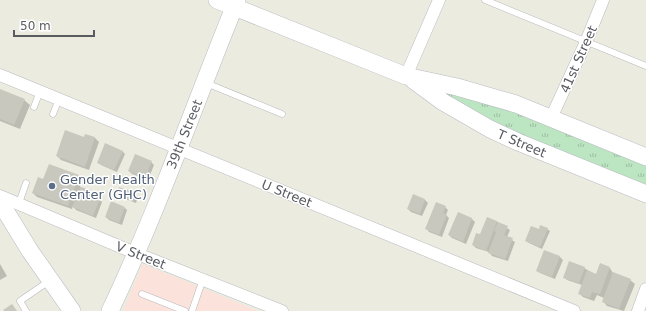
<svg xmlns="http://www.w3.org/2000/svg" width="646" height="311" font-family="'DejaVu Sans',sans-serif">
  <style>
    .medical { fill: #fbe2da }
    .grass { fill: url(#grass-tufts) }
    .shadow { fill: #0003 }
    .building { fill: #c9c8bf }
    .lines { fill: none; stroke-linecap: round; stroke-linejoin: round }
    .lane-casing { stroke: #b8b9bf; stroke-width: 7 }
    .street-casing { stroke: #b8b9bf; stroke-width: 13 }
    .secondary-casing { stroke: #b9bbc2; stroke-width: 18 }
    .lane { stroke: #fff; stroke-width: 6 }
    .street { stroke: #fff; stroke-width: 12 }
    .secondary { stroke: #fff; stroke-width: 17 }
    .service-dot { fill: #5c6f8a; stroke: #fff; stroke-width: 1.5 }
    .labels { text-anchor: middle; stroke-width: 3; stroke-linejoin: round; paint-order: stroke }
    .street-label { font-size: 13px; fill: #595b61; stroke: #fff }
    .service-label { font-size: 13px; fill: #4e5e75; stroke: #fff; text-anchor: start }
  </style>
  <defs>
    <pattern id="grass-tufts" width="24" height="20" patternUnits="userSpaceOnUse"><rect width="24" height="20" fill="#bce5c2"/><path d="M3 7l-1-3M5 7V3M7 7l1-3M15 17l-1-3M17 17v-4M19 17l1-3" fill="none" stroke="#9cbda1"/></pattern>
  </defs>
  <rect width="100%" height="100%" fill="#ecebe0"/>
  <path class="medical" d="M143 264 258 311H123Z"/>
  <path class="grass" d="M422 82 489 99 646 161V190L511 135Z"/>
  <path class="shadow" d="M0 90 24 100 30 105 20 129 0 121Z
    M85 135 95 138 99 142 89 170 61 160 57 156 84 138Z
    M122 151 125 154 117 172 101 165 98 162Z
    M151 162 154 165 148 180 132 174 129 171Z
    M78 176 82 180 80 187 90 191 92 194 91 196 100 200 102 202 96 218 76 210 73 206 72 209 37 197 33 193 44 180Z
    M135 194 138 197 136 203 120 197 117 195Z
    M413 196 425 200 428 203 422 216 411 212 408 209Z
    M445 207 448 210 446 215 449 218 442 237 429 232 427 229Z
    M125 208 127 210 122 225 109 220 106 217Z
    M458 213 472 219 475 222 466 244 452 238 449 235Z
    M496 221 510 230 507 237 515 242 508 261 492 256 489 252 476 248 473 245 481 236Z
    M547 229 550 231 542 249 529 243 526 241 539 230Z
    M545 251 560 257 563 260 555 279 540 273 537 271Z
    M0 264 7 276 0 280Z
    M584 268 596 275 610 268 613 273 630 280 635 284 624 311 607 306 603 301 604 298 597 295 594 301 583 297 579 293 582 285 567 280 564 277Z"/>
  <path class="building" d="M0 89 25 99 14 125 0 119Z
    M65 130 84 137 85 134 95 137 85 167 56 156Z
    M105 143 123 151 114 170 97 163Z
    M135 154 152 161 145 178 128 171Z
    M49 164 79 175 68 206 32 193 38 177 43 179Z
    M81 187 90 190 89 194 100 199 93 216 72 207Z
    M119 187 136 193 133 201 116 195Z
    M413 194 425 199 420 214 407 209Z
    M111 201 125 207 119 223 105 217Z
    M436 202 446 206 443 213 447 215 439 235 425 229Z
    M458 212 472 218 463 242 448 235Z
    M487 217 497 221 486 251 472 245 476 233 480 234Z
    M498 222 508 226 504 235 513 238 505 259 488 253 496 232 494 231Z
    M540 225 548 228 540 247 525 241 531 226 539 229Z
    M544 250 560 256 552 277 536 271Z
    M569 261 585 267 579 283 563 278Z
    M600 263 610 267 600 294 592 292 590 298 578 294 587 270 596 274Z
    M613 272 631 279 619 309 602 302Z
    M12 304 17 311H4L3 310Z"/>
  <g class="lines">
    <g class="lane-casing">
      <path id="lane" d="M485 0 646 66
        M206 83 282 114
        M34 107 40 91
        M53 114 59 99
        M19 203 26 183
        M142 294 185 311
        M26 311 20 301 49 281
        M192 311 203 279"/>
    </g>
    <g class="street-casing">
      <path id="street" d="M0 75 574 311
        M406 76 439 0
        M551 118 586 42 603 0
        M0 196 135 253 282 311
        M638 311 646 289"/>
    </g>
    <g class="secondary-casing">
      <path id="secondary" d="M217 0 406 76 457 87 516 104 646 157
        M413 80 443 102 490 129 518 142 646 194
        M0 202 30 251 72 311
        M110 311C158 210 195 103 237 0"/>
    </g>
    <use href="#lane" class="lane"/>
    <use href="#street" class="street"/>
    <use href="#secondary" class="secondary"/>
  </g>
  <circle class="service-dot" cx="52" cy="186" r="4"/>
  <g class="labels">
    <g class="street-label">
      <text transform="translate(578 59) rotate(-66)" y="5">41st Street</text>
      <text transform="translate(184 134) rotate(-68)" y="5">39th Street</text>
      <text transform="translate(522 143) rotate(23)" y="5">T Street</text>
      <text transform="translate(287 193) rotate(22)" y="5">U Street</text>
      <text transform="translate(141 255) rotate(22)" y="5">V Street</text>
    </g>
    <g class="service-label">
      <text x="60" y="184">Gender Health<tspan x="60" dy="15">Center (GHC)</tspan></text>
    </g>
  </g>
  <path d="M14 30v6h80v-6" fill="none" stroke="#595b61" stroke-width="2"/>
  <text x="20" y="30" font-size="12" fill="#595b61" stroke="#ffffff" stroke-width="3" paint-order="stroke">50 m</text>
</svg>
